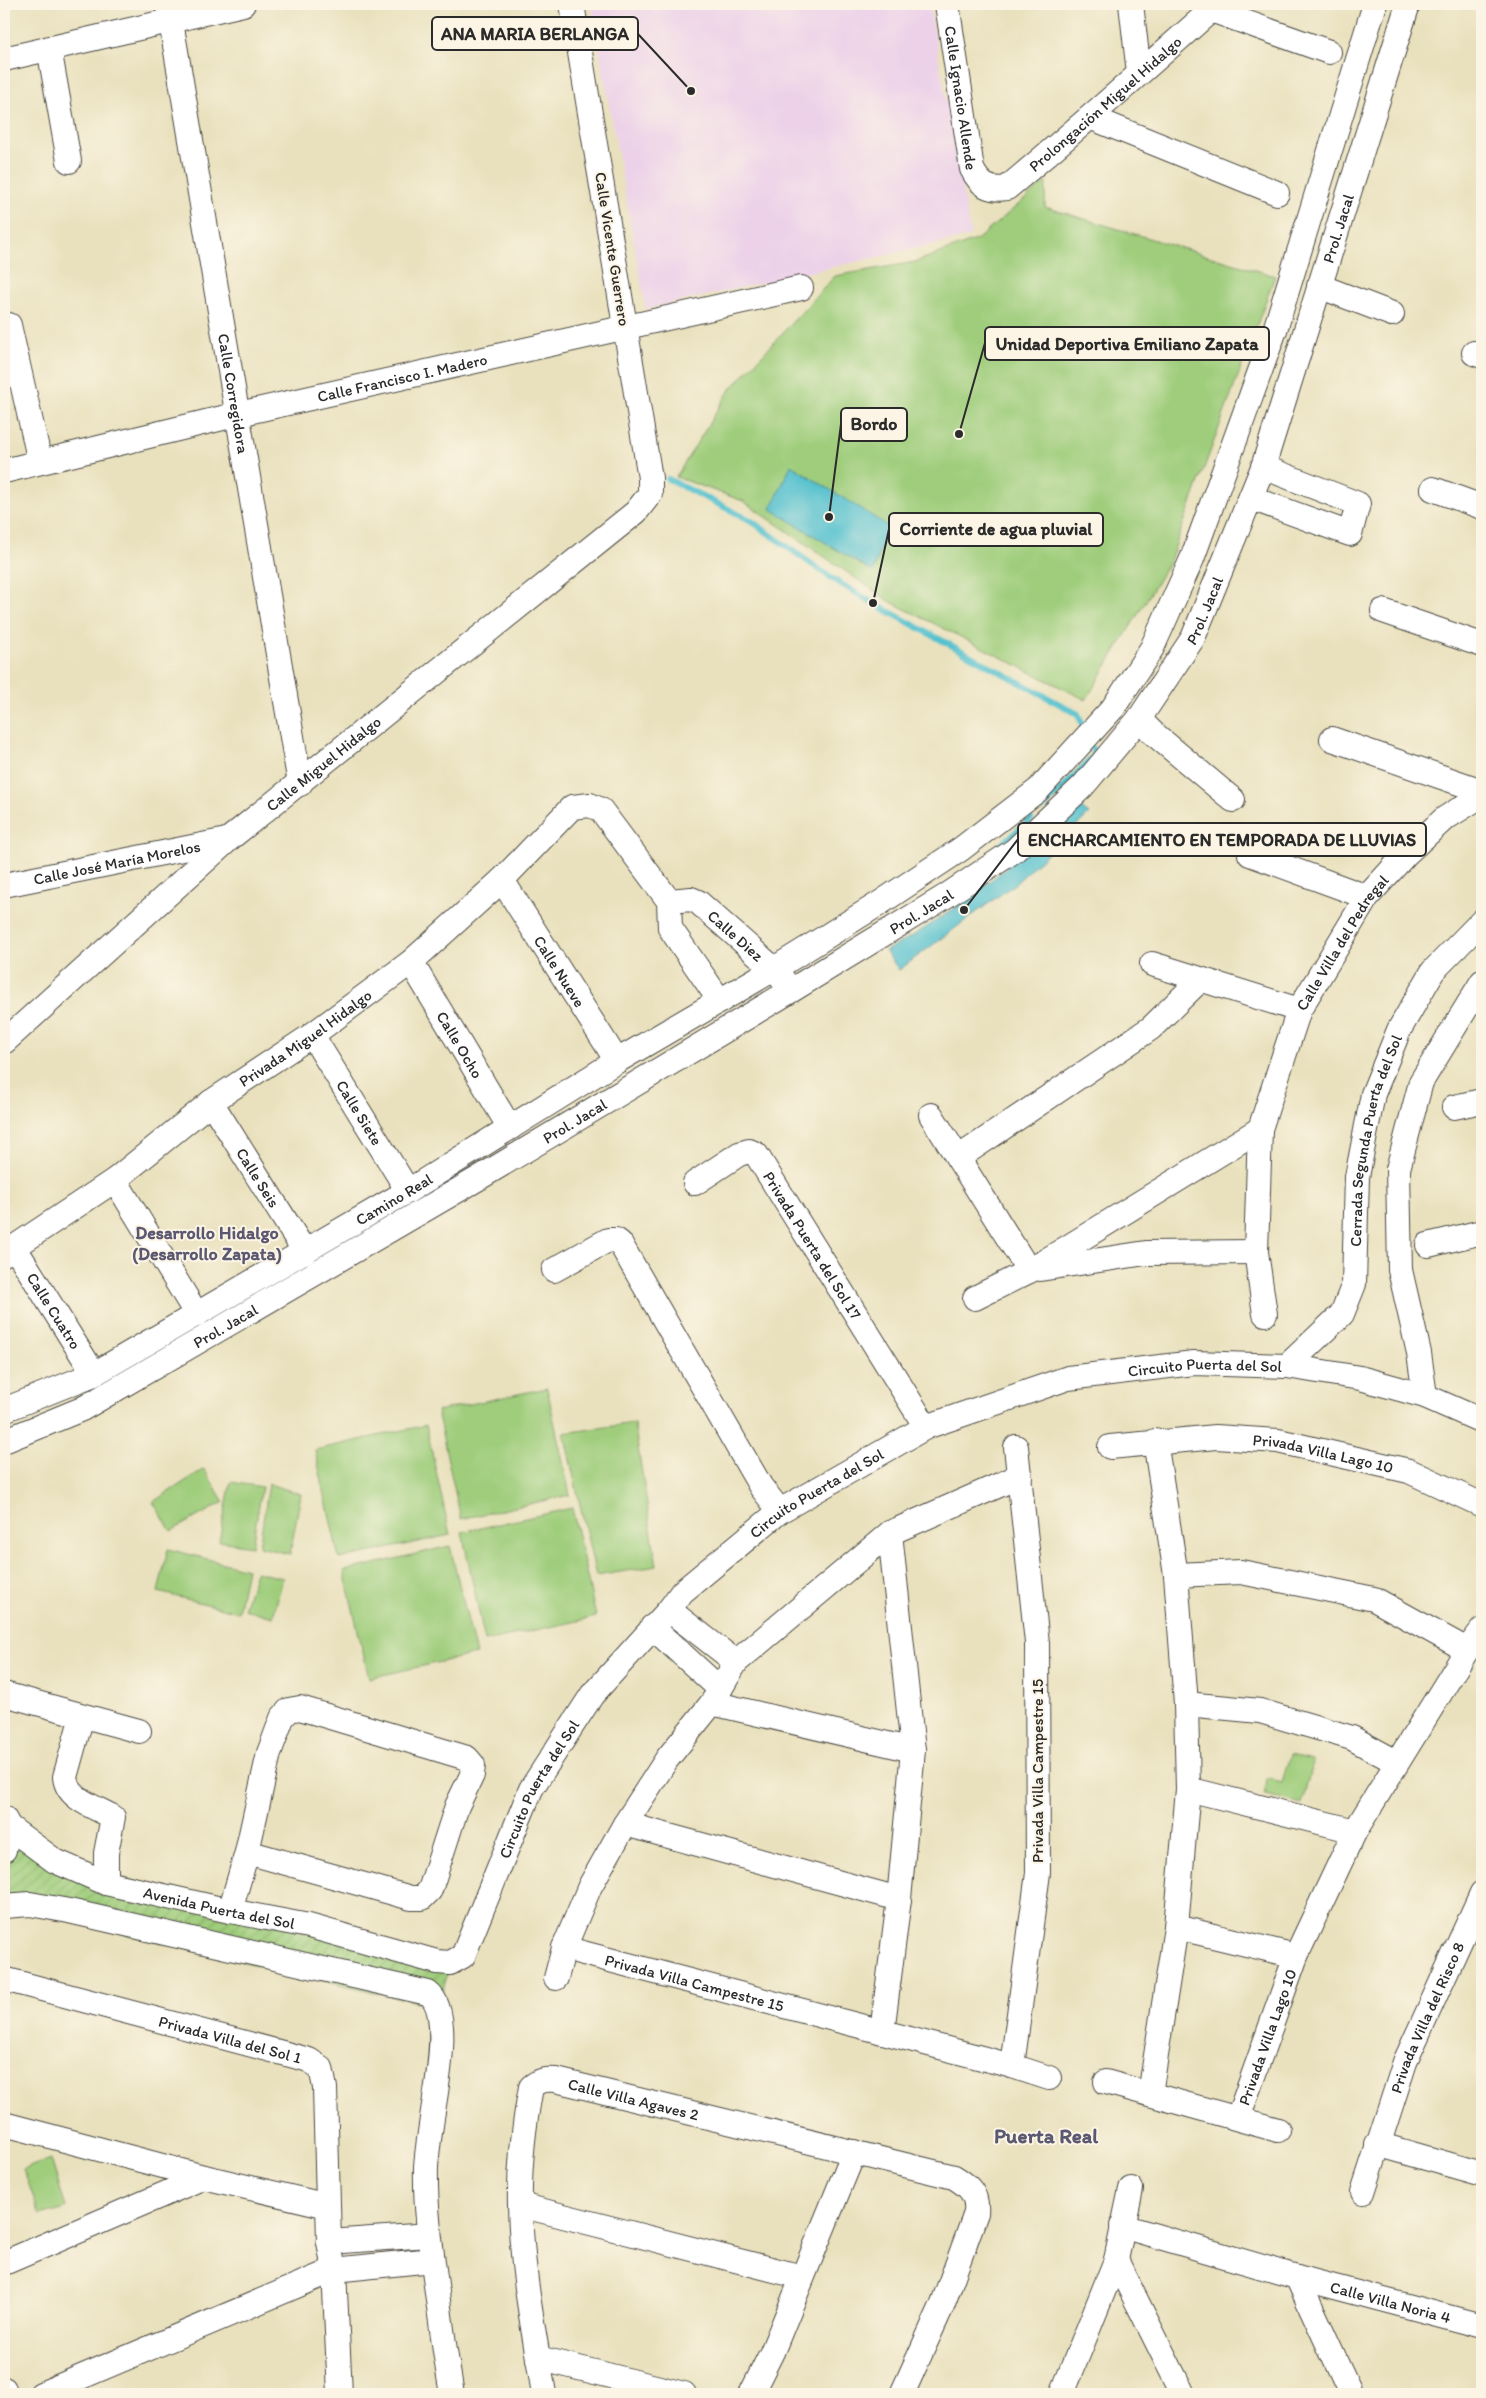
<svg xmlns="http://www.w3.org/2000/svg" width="1486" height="2398" font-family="Itim,sans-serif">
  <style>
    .built { fill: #ecd1e9 }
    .garden { fill: url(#garden-furrows); stroke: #657c53 }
    .pitch { fill: #9fcd7b; stroke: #657c53 }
    .water { fill: #55c1cf; stroke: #40767d }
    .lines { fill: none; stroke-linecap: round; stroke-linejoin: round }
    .stream { stroke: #55c1cf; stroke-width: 6 }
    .minor-casing { stroke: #484641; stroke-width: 26 }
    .minor { stroke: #fff; stroke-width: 24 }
    .labels { text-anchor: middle; stroke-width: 4; stroke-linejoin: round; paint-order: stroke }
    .street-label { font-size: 16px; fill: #2b2b2b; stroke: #fcf5e5 }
    .neighbourhood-label { font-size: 18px; font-weight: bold; fill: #5b5871; stroke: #fcf5e5 }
    .district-label { font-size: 21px; font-weight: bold; fill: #5b5871; stroke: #fcf5e5 }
    .leader { fill: none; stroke: #2b2b2b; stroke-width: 2 }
    .callout-dot { fill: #2b2b2b; stroke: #fcf5e5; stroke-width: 2 }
    .callout { fill: #fcf5e5; stroke: #2b2b2b; stroke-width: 2 }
    .callout-label { font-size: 18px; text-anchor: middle; font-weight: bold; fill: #2b2b2b }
  </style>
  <defs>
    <pattern id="garden-furrows" width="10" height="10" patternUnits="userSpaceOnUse" patternTransform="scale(1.25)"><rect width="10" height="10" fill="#9fcd7b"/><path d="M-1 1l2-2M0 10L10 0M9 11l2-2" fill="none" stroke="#89b06a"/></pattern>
  </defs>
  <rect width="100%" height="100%" fill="#fcf5e5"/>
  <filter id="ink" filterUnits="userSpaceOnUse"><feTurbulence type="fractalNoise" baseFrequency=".02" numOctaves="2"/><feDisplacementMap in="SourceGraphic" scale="10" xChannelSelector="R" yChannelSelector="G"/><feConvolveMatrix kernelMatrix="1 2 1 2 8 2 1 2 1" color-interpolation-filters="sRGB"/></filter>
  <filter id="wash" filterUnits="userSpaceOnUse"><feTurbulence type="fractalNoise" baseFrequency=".0096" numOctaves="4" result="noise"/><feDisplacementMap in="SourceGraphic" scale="20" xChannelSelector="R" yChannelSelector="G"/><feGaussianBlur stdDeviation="1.12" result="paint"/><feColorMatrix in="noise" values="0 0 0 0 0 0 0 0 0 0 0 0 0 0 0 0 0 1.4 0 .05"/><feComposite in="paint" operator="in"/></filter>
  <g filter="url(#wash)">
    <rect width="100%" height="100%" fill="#e9e1bd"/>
    <path class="built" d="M591 4H929L971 236 646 309Z"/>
    <path class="garden" d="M9 1827 55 1861 450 1963 439 2007 4 1906V1850Z"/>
    <path class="pitch" d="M1046 181 1045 207 1275 276 1169 563 1086 700 889 601 743 501 676 477 729 391 835 276 915 262 978 239Z
      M547 1388 570 1495 461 1519 437 1411Z
      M634 1423 657 1566 596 1576 564 1433Z
      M426 1425 450 1535 339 1559 315 1450Z
      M204 1469 224 1502 171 1531 153 1502Z
      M231 1482 262 1487 252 1546 219 1541Z
      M269 1484 301 1494 290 1554 259 1547Z
      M572 1508 596 1617 485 1641 462 1532Z
      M450 1546 476 1654 369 1678 344 1571Z
      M168 1549 247 1569 238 1612 158 1592Z
      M256 1572 283 1578 273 1617 244 1609Z
      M1290 1755 1313 1760 1302 1804 1265 1795 1267 1778 1282 1782Z
      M51 2159 66 2208 40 2215 23 2169Z"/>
    <path class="water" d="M791 465 888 526 873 572 771 509Z
      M1078 806 1089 814 1016 883 899 970 885 951C956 915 1018 858 1078 806Z"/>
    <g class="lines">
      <path class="stream" d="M668 479 750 520 831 578 873 603 1078 714 1085 730
        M1042 809 1095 755 1089 742
        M995 850 1031 819"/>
    </g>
  </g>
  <g filter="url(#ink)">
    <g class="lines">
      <g class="minor-casing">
        <g id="minor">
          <path id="s1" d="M168 4 300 784"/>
          <path id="s2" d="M947 4 972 169C980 185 989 191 1007 188 1079 128 1148 66 1218 4"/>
          <path d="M1131 4 1139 73"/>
          <path d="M1211 10 1329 52"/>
          <path d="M49 48 69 161"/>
          <path d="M4 59 243 4"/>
          <path d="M1092 118 1277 193"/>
          <path d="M1319 286 1392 314"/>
          <path d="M9 325 40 462"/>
          <path d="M1474 353 1482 356"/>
          <path id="s3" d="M4 471 239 414 801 288"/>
          <path d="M1433 489 1482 507"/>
          <path d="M1251 498 1350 534 1358 504 1263 467"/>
          <path d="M1383 611 1482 645"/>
          <path d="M1139 719 1153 733 1233 800"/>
          <path d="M1332 739 1482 791"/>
          <path d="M1250 854 1367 897"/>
          <path id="s4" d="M502 880 617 1061"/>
          <path id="s5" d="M4 885 227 840"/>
          <path id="s6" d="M669 901 691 899 698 902 774 969 784 981"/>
          <path id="s7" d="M411 962 510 1128"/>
          <path d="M1152 964 1299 1010"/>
          <path id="s8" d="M312 1035 408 1191"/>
          <path id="s9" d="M4 1042 229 839 636 512 650 494V478L572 4"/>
          <path id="s10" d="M211 1102 305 1252"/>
          <path d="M1454 1107 1482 1101"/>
          <path d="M931 1115 1029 1271"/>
          <path d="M958 1158 1151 1028 1200 980"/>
          <path d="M115 1180 197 1315"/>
          <path id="s11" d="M695 1183 739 1154 749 1151 756 1154 926 1427"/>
          <path d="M1428 1245 1482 1232"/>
          <path id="s12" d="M15 1248 94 1374"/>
          <path id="s13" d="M4 1254 115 1180 211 1102 312 1035 411 962 502 880 572 807 590 805 601 810 669 901 670 928 720 1001"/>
          <path d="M1040 1269 1146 1253 1256 1252"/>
          <path d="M554 1270 608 1240H616L620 1243 761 1487 780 1511"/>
          <path d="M975 1298 1029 1271 1260 1129"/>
          <path id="s14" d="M1265 1314 1256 1252 1260 1129 1299 1010 1367 897 1406 854 1444 819 1482 795"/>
          <path id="s15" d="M1287 1366 1342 1314 1354 1284 1357 1177 1373 1094 1399 1030 1433 971 1482 921"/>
          <path d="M1425 1396 1419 1353 1400 1270 1398 1169 1421 1082 1482 982"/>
          <path id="s16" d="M4 1410 94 1374 408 1191 617 1061 774 969 880 903 961 849 1038 790 1113 708 1152 648 1192 559 1275 330 1375 4"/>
          <path id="s17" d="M4 1441 82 1409 479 1178 792 990 946 896 1015 850 1083 786 1139 719 1193 638 1263 467 1408 4"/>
          <path id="s18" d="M1110 1447 1216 1437 1278 1441 1409 1471 1482 1505"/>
          <path d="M1176 1575 1241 1572 1374 1599 1467 1650"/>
          <path d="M669 1610 736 1662"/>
          <path d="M652 1627 720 1689"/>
          <path d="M4 1694 139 1731"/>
          <path d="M712 1703 913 1750"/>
          <path d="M1186 1704 1260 1711 1352 1738 1396 1762"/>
          <path d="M82 1716 65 1777C67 1799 95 1807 113 1817L106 1853V1883"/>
          <path d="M1188 1789 1355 1831"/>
          <path id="s19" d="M4 1818 9 1827 55 1861 106 1883 230 1911 309 1926 437 1962 450 1963 463 1956 531 1789 592 1695 669 1610 682 1592 780 1511 926 1427 1068 1378 1194 1363 1287 1366 1360 1378 1425 1396 1482 1421"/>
          <path d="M625 1824 899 1899"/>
          <path d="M4 1850 9 1827"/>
          <path d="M4 1906 30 1904 69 1911 428 1993C453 2011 436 2089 432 2118 430 2134 427 2150 426 2167 425 2203 430 2241 435 2277 440 2316 445 2355 452 2394"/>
          <path d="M230 1911 247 1852 269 1753 282 1718 289 1710 300 1708 467 1758 473 1765 472 1775 457 1806 430 1890 422 1898H411L247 1852"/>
          <path d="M1176 1927 1296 1956"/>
          <path id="s20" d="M564 1948 1012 2066 1049 2078"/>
          <path d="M556 1978 564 1948 590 1886 625 1824 667 1759 712 1703 736 1662 890 1533 1020 1476"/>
          <path id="s21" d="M4 1979 309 2060 321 2068 325 2088 329 2242 334 2270 340 2394"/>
          <path d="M882 2032 899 1899 913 1750 890 1533"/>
          <path d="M1012 2066 1038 1873 1037 1643 1016 1447"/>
          <path d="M1106 2082 1278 2130"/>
          <path d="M1150 2094 1176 1927 1188 1789 1186 1704 1176 1575 1155 1441"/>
          <path id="s22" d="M1238 2118 1296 1956 1355 1831 1467 1650 1482 1630"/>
          <path d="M4 2124 204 2177 328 2206"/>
          <path d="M1377 2144 1482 2174"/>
          <path id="s23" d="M1363 2192 1405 2062 1482 1893"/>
          <path d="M520 2205 802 2277"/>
          <path id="s24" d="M1122 2226 1297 2277 1482 2326"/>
          <path d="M329 2242 429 2235"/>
          <path d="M1116 2260 1183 2394"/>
          <path d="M4 2263 204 2177"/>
          <path d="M1297 2277 1351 2394"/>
          <path d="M538 2358 684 2394"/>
          <path d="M4 2389 6 2394"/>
          <path d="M41 2394 334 2270 432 2260"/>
          <path id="s25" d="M544 2394C534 2332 521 2268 520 2205 519 2167 524 2125 531 2087 539 2080 545 2079 556 2080L954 2177C969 2186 978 2194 976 2213L942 2306 902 2394"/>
          <path d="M751 2394 772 2352 854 2152"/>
          <path d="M1062 2394 1116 2260 1131 2189"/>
        </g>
      </g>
      <use href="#minor" class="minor"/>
    </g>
  </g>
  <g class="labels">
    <g class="street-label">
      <text dy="6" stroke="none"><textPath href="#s2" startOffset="95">Calle Ignacio Allende</textPath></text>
      <text dy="6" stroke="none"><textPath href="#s2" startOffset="340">Prolongación Miguel Hidalgo</textPath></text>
      <text dy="6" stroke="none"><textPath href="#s17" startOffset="1885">Prol. Jacal</textPath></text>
      <text transform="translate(613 249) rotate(81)" y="6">Calle Vicente Guerrero</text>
      <text dy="6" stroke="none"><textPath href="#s3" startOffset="409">Calle Francisco I. Madero</textPath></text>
      <text dy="6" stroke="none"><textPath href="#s1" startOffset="395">Calle Corregidora</textPath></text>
      <text dy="6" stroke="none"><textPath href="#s17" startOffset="1480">Prol. Jacal</textPath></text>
      <text dy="6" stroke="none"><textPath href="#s9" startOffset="424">Calle Miguel Hidalgo</textPath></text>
      <text dy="6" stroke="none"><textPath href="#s5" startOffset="115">Calle José María Morelos</textPath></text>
      <text dy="6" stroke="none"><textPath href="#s17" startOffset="1060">Prol. Jacal</textPath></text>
      <text dy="6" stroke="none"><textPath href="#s6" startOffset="80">Calle Diez</textPath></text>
      <text dy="6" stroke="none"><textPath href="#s14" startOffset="391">Calle Villa del Pedregal</textPath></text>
      <text dy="6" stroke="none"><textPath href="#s4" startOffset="108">Calle Nueve</textPath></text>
      <text dy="6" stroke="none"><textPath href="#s13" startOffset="371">Privada Miguel Hidalgo</textPath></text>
      <text dy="6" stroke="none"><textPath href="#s7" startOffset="96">Calle Ocho</textPath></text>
      <text dy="6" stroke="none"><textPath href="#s8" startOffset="91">Calle Siete</textPath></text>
      <text dy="6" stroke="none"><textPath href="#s17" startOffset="655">Prol. Jacal</textPath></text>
      <text dy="6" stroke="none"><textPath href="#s15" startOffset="254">Cerrada Segunda Puerta del Sol</textPath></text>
      <text dy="6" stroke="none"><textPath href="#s10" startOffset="89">Calle Seis</textPath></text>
      <text dy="6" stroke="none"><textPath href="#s16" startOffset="444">Camino Real</textPath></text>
      <text dy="6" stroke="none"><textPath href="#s11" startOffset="178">Privada Puerta del Sol 17</textPath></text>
      <text dy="6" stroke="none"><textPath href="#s12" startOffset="74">Calle Cuatro</textPath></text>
      <text dy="6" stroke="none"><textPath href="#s17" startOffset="250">Prol. Jacal</textPath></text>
      <text dy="6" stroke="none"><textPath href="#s19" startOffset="1504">Circuito Puerta del Sol</textPath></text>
      <text dy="6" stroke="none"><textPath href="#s18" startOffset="215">Privada Villa Lago 10</textPath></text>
      <text dy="6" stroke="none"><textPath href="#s19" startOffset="1088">Circuito Puerta del Sol</textPath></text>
      <text transform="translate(1037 1771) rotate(-90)" y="6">Privada Villa Campestre 15</text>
      <text dy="6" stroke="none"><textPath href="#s19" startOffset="675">Circuito Puerta del Sol</textPath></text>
      <text dy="6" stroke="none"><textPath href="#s19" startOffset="239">Avenida Puerta del Sol</textPath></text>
      <text dy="6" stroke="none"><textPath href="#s20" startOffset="135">Privada Villa Campestre 15</textPath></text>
      <text dy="6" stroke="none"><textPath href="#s23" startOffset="186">Privada Villa del Risco 8</textPath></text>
      <text dy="6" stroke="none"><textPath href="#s22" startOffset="86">Privada Villa Lago 10</textPath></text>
      <text dy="6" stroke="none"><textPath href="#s21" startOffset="234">Privada Villa del Sol 1</textPath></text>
      <text dy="6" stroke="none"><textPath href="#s25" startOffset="416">Calle Villa Agaves 2</textPath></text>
      <text dy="6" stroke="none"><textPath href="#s24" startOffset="279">Calle Villa Noria 4</textPath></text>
    </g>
    <g class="neighbourhood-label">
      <text x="207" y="1239">Desarrollo Hidalgo<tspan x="207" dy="21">(Desarrollo Zapata)</tspan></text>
    </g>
    <g class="district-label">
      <text x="1046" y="2143">Puerta Real</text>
    </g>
  </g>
  <path class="leader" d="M691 91L638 34M959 434L985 343M829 517L841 424M873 603L889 529M964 910L1018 839"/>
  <g class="callout-dot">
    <circle cx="691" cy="91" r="5"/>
    <circle cx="959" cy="434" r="5"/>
    <circle cx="829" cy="517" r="5"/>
    <circle cx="873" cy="603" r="5"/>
    <circle cx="964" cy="910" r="5"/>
  </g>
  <g class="callout">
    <rect x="432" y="17" width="206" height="33" rx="5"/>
    <rect x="985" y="327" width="284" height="33" rx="5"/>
    <rect x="841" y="408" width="66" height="33" rx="5"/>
    <rect x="889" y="513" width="214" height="33" rx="5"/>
    <rect x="1018" y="823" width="408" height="33" rx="5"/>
  </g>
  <g class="callout-label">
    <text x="535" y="40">ANA MARIA BERLANGA</text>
    <text x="1127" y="350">Unidad Deportiva Emiliano Zapata</text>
    <text x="874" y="430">Bordo</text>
    <text x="996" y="535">Corriente de agua pluvial</text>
    <text x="1222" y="846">ENCHARCAMIENTO EN TEMPORADA DE LLUVIAS</text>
  </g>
  <rect width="1486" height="2398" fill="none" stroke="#fcf5e5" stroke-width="20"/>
</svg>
